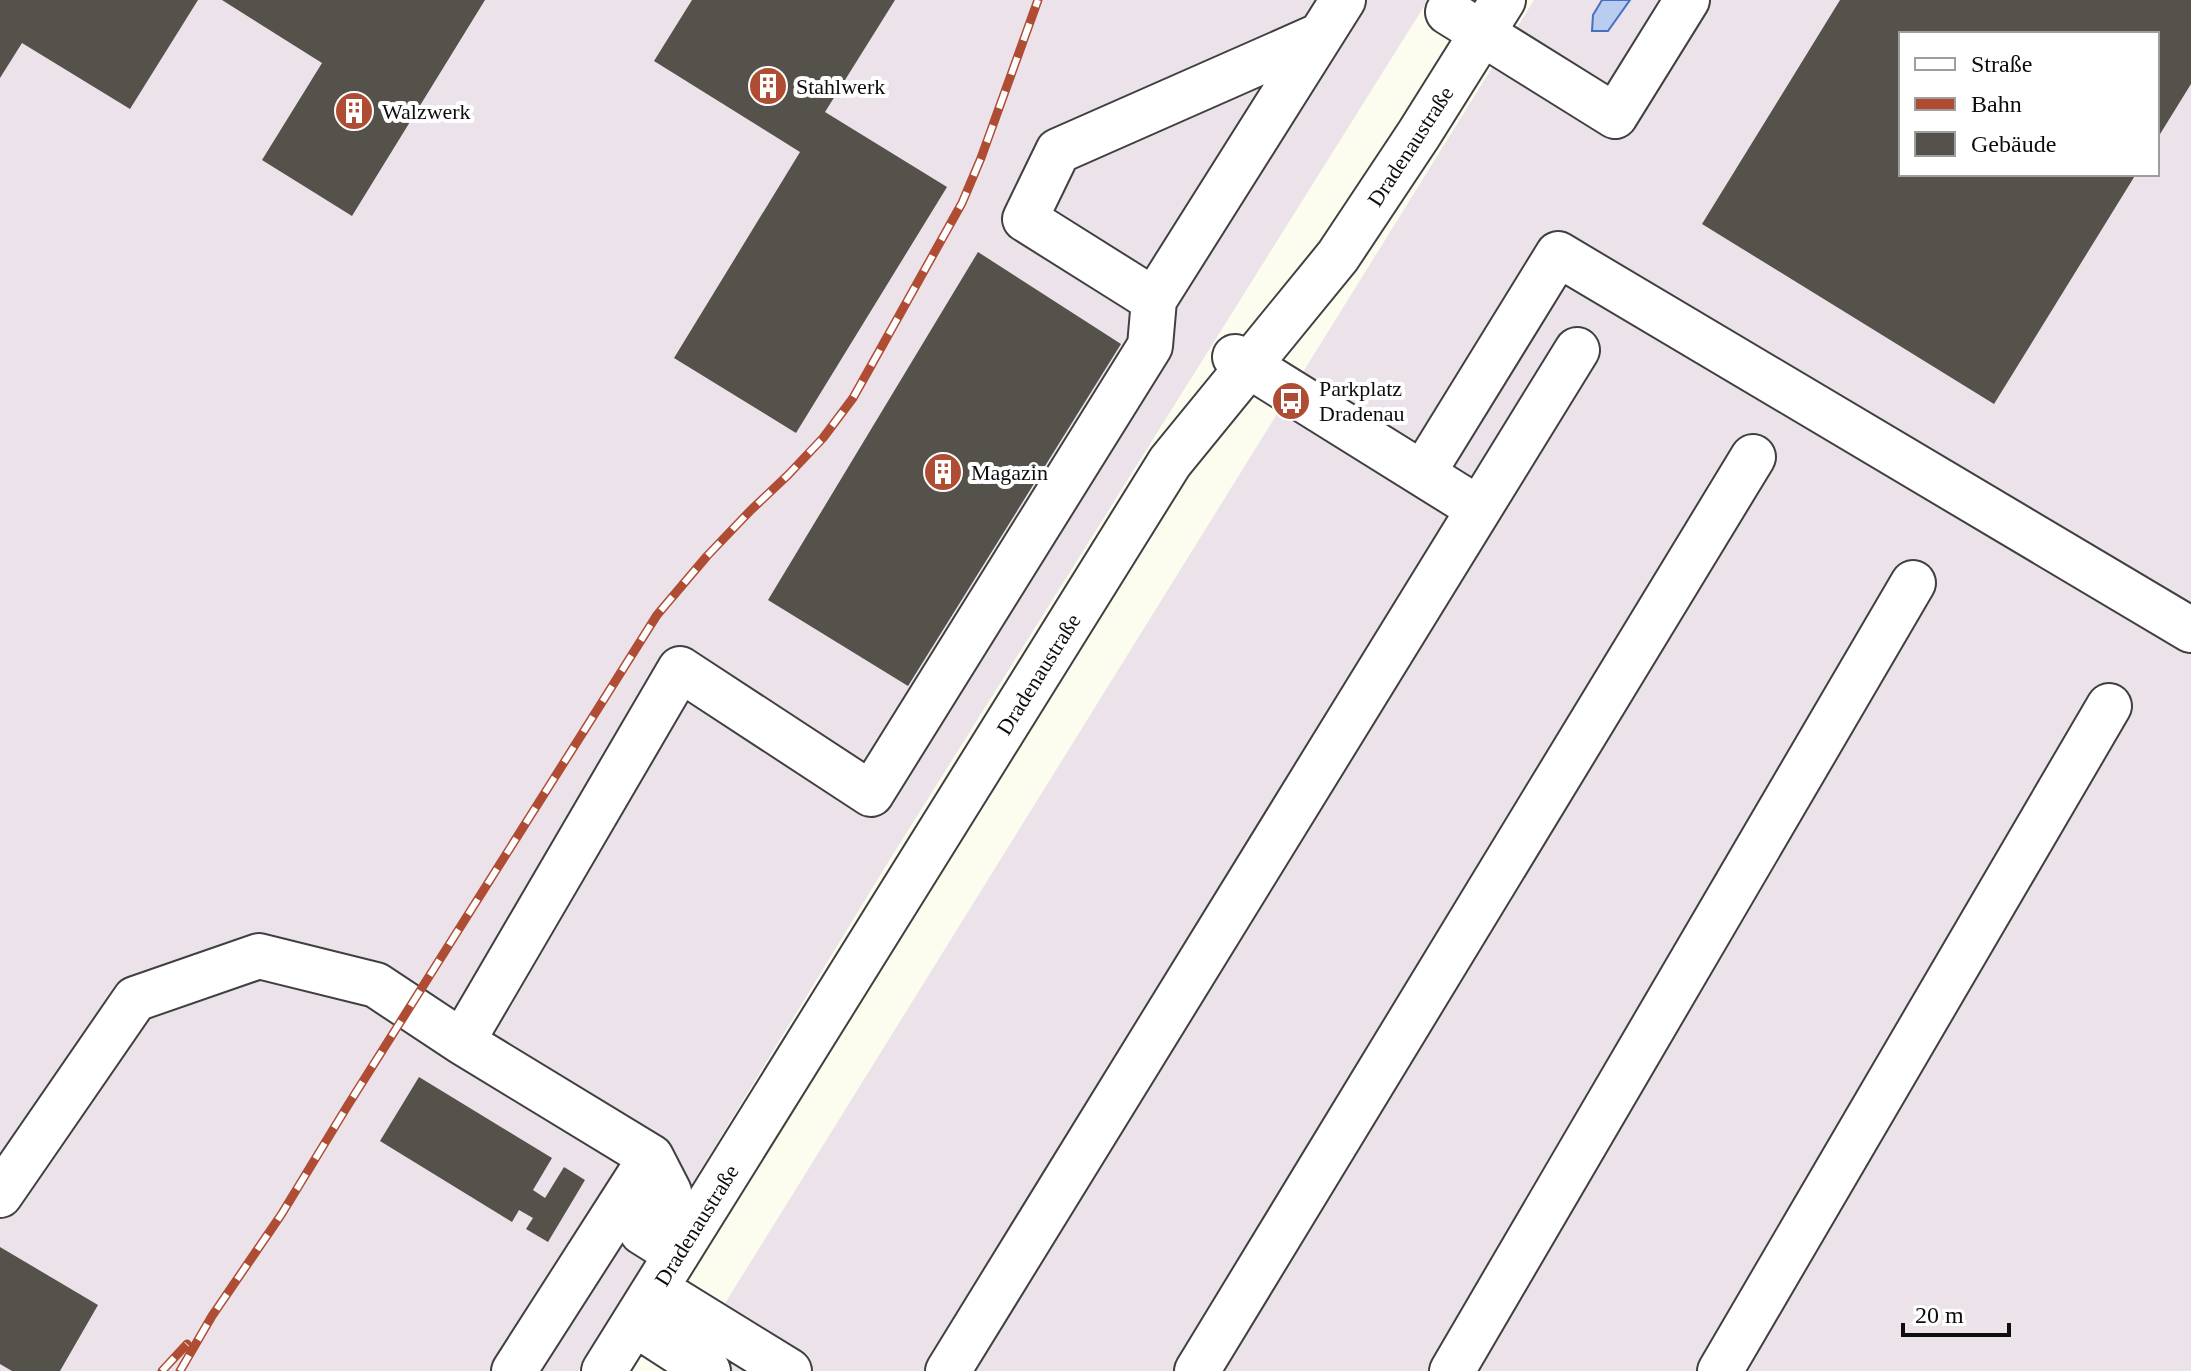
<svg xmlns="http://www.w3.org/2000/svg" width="2191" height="1371" font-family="Georgia,serif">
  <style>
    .industrial { fill: #ebe2ea; fill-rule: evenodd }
    .water { fill: #b9cdf0; stroke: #4771bf; stroke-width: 2 }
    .building { fill: #55514b }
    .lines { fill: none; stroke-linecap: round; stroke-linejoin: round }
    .minor-casing { stroke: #404040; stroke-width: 48 }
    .minor { stroke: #fff; stroke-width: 44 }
    .rail-casing { stroke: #af4d34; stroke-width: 9 }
    .rail { stroke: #fff; stroke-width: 6; stroke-dasharray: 18; stroke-linecap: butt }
    .labels { text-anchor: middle; stroke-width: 8; stroke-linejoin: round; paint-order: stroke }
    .poi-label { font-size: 22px; fill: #0d0d0d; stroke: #fff; text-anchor: start }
    .street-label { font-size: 22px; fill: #0d0d0d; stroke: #fff }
  </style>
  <rect width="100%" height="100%" fill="#fcfdef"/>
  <path class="industrial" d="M0 0H1428L887 864 578 1371H0Z
    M1534 0H2191V1371H683ZM1901 34H2157V174H1901Z"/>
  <path class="water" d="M1602 0H1630L1608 31H1592L1593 15Z"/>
  <path class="building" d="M0 0H198L130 109 22 43 0 78Z
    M222 0H485L352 216 262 160 322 63Z
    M692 0H895L825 112 947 187 796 433 674 358 800 152 654 61Z
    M1840 0H2191V84L2157 139V34H1901V174H2136L1994 404 1702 224Z
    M978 252 1121 344 908 686 768 600Z
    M419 1077 552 1158 533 1190 545 1198 564 1167 585 1180 548 1242 526 1229 533 1218 519 1210 512 1222 380 1141Z
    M0 1247 98 1305 60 1371H12L0 1364Z"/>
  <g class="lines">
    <g class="minor-casing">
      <path id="minor" d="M1448 12 1615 116 1687 0
        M1154 300 1025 219 1058 151 1321 35
        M1235 357 1479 509
        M1423 473 1558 254 2191 630
        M462 1042 680 669 871 794 1150 346 1154 300 1343 0
        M0 1195 135 999 259 956 376 985 462 1042 651 1157 669 1192 642 1232 677 1254
        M656 1289 789 1371
        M634 1323 708 1371
        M514 1371 651 1157
        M604 1371 1170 462 1338 256 1419 134 1503 0
        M948 1371 1577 350
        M1197 1371 1753 457
        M1452 1371 1913 583
        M1720 1371 2109 706"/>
    </g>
    <use href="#minor" class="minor"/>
    <g class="rail-casing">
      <path id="rail" d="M162 1371 187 1344
        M180 1371 212 1316 281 1215 348 1105 657 615 707 556 751 510 788 475 823 438 853 398 962 203 981 158 1038 0"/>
    </g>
    <use href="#rail" class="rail"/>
  </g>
  <defs>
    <g id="building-disc" transform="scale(2)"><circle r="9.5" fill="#af4d34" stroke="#fff"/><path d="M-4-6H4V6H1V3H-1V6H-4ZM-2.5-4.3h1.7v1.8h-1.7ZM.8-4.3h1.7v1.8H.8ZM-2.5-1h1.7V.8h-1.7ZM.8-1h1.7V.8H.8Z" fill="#fff"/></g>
    <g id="bus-disc" transform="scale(2)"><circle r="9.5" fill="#af4d34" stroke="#fff"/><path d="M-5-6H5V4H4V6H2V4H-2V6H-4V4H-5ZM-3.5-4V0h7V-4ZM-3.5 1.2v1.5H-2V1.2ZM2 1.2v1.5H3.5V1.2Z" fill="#fff"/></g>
  </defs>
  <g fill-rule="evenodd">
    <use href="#building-disc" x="768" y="86"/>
    <use href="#building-disc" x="354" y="111"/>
    <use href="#bus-disc" x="1291" y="401"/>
    <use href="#building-disc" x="943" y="472"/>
  </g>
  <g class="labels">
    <g class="poi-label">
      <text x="796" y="94">Stahlwerk</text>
      <text x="382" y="119">Walzwerk</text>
      <text x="1319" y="396">Parkplatz<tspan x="1319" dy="25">Dradenau</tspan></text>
      <text x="971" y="480">Magazin</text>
    </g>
    <g class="street-label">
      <text transform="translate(1410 146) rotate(-57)" y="8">Dradenaustraße</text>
      <text transform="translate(1038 674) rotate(-58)" y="8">Dradenaustraße</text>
      <text transform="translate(696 1225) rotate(-58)" y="8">Dradenaustraße</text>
    </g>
  </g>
  <rect x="1899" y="32" width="260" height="144" fill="#ffffff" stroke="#9e9e9e" stroke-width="2"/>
  <rect x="1915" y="58" width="40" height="12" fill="#ffffff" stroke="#9e9e9e" stroke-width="2"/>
  <text x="1971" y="72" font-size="24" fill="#0d0d0d">Straße</text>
  <rect x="1915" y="98" width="40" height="12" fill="#af4d34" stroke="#9e9e9e" stroke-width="2"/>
  <text x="1971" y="112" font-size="24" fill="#0d0d0d">Bahn</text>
  <rect x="1915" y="132" width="40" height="24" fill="#55514b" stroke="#9e9e9e" stroke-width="2"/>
  <text x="1971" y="152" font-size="24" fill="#0d0d0d">Gebäude</text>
  <path d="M1903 1323v12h106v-12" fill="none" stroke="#0d0d0d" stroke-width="4"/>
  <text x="1915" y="1323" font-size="24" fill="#0d0d0d" stroke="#ffffff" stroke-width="6" paint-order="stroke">20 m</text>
</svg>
